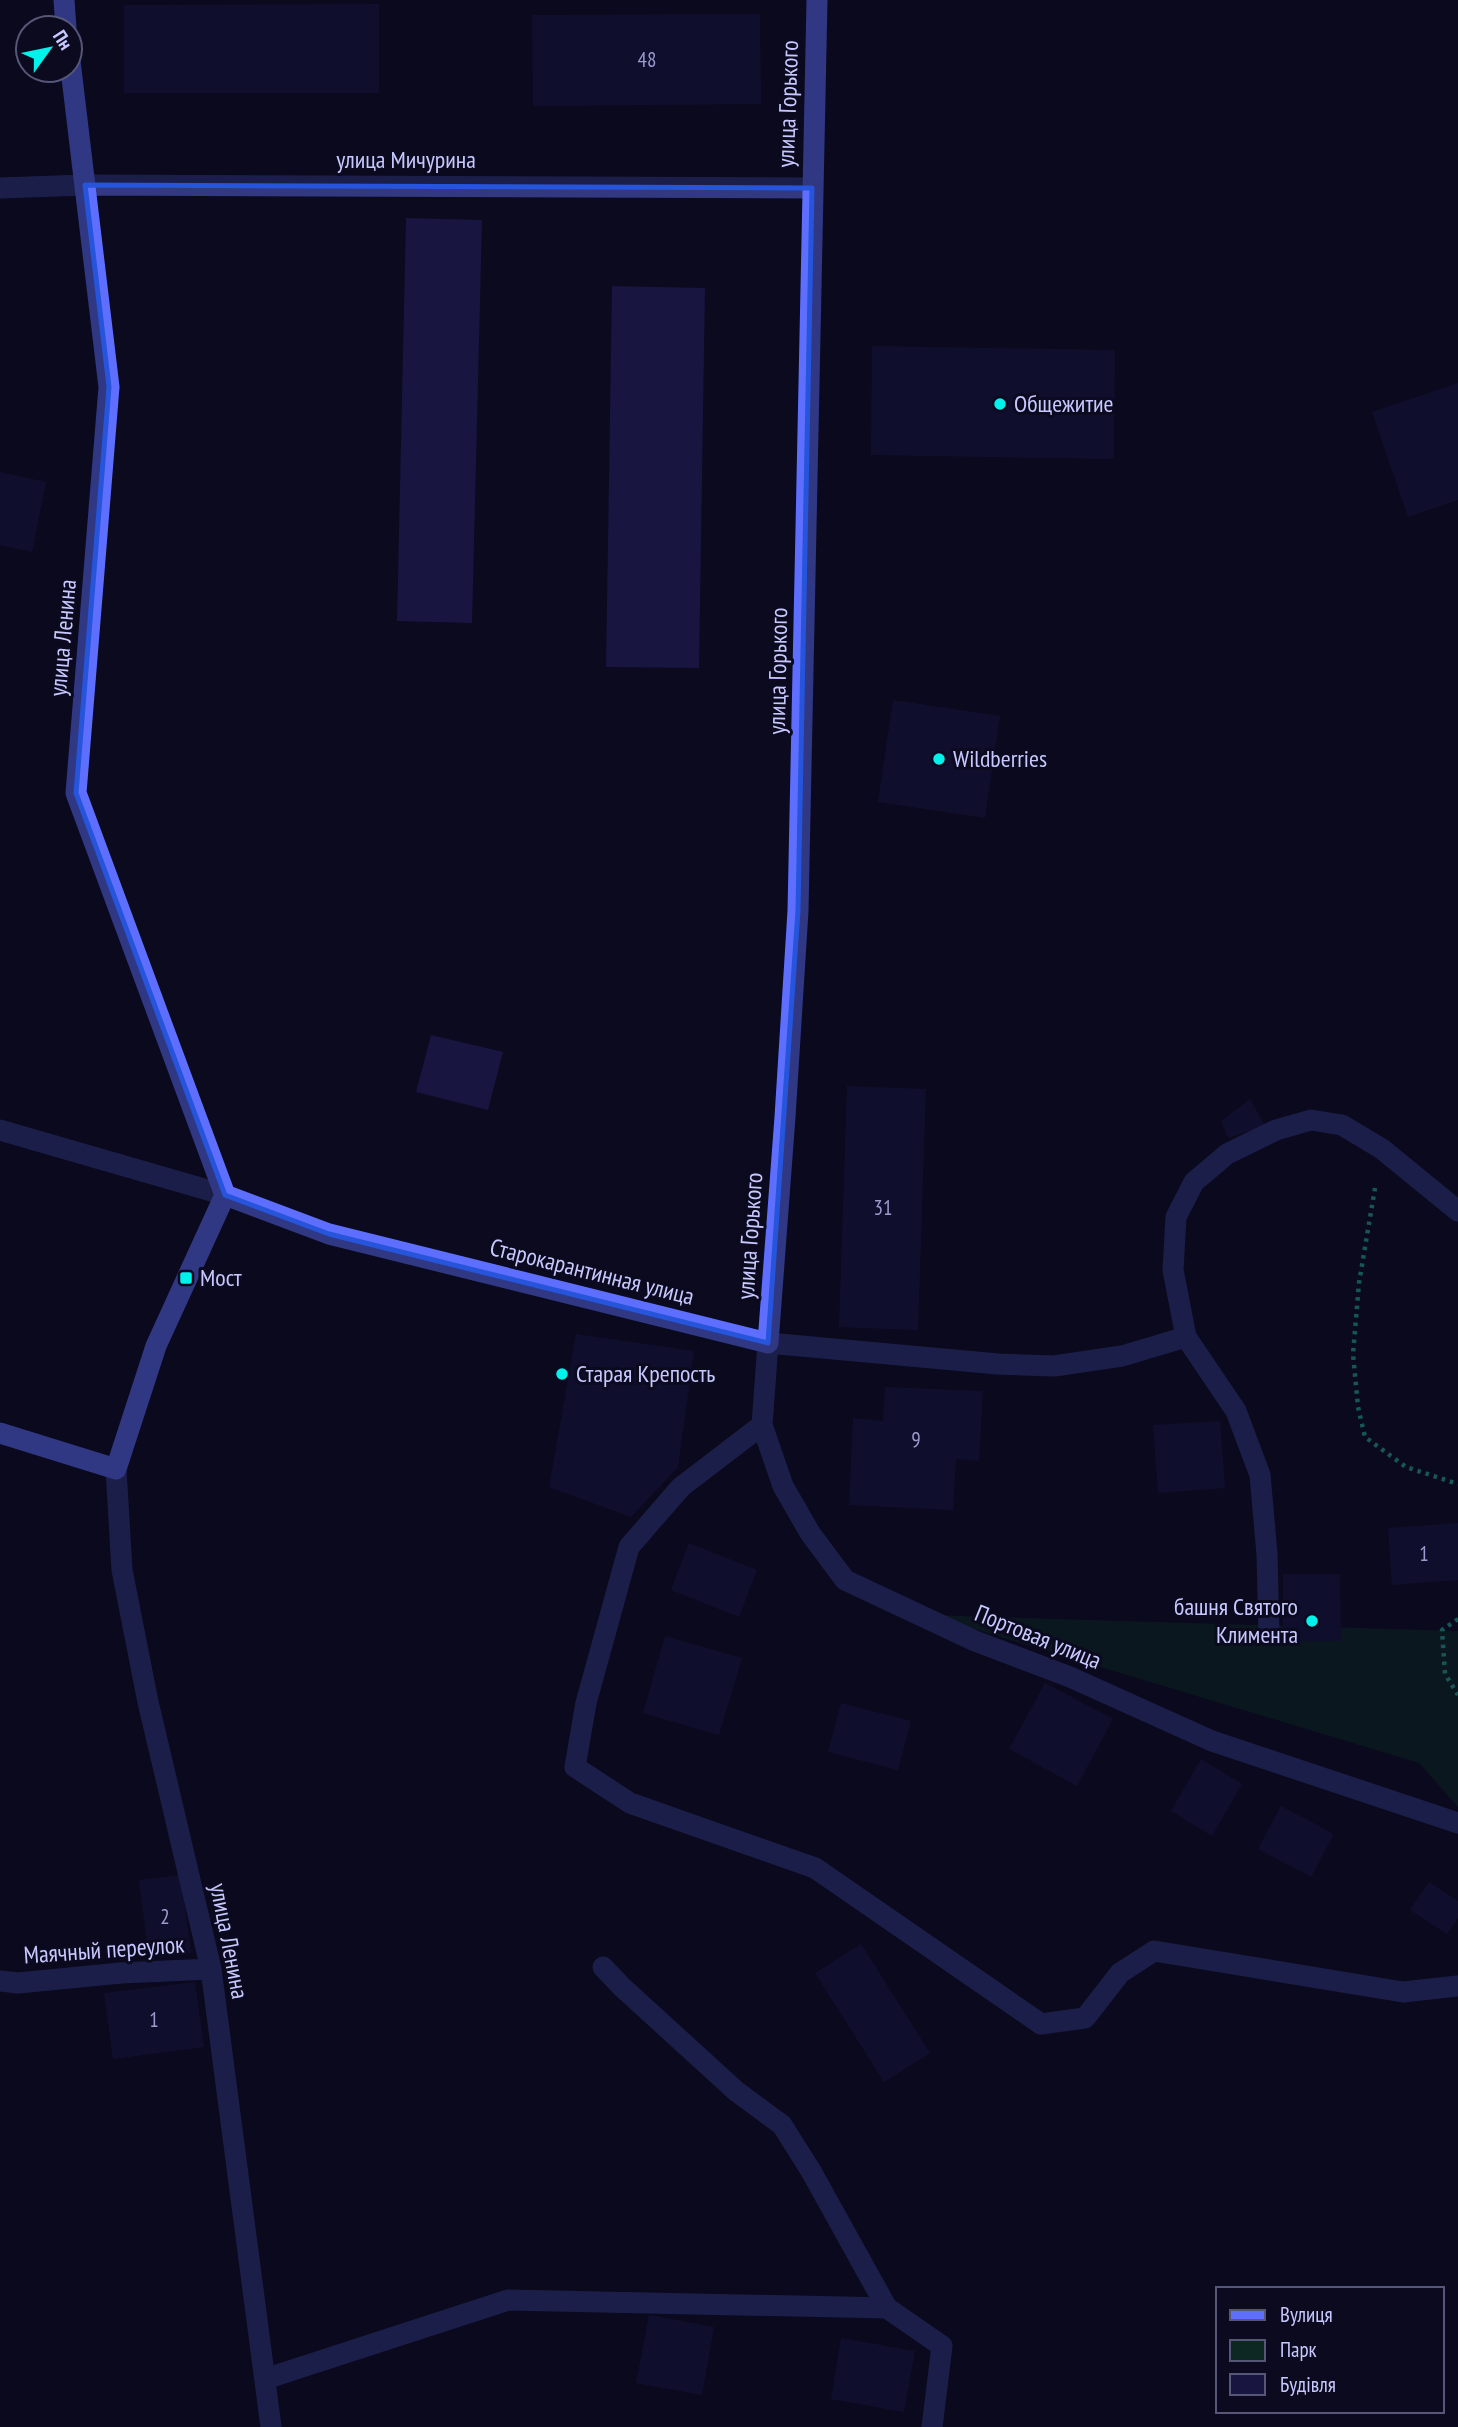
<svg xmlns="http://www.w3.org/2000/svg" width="1458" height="2427" font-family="'PT Sans Narrow',sans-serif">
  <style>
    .green { fill: #0d2823 }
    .building { fill: #181540 }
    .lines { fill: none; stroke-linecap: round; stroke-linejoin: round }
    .path { stroke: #25b599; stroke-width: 4.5; stroke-dasharray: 3.5 5; stroke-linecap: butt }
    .lane { stroke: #323980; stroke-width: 21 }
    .street { stroke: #323980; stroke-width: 21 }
    .secondary { stroke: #5e6fff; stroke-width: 21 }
    .marked { fill: none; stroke: #2654da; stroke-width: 5; stroke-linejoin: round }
    .poi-dot { fill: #00f2ea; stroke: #0b0a1e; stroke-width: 2.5 }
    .labels { text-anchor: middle; stroke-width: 6; stroke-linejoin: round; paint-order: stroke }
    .number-label { font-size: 21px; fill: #9b9bcf }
    .street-label { font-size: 24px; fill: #c7c8ff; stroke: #0b0a1e }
    .poi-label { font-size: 24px; fill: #c7c8ff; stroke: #0b0a1e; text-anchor: start }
  </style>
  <rect width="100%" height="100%" fill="#0b0a1e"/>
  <path class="green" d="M928 1615 1458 1631V1807L1419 1763Z"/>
  <path class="building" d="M379 4V93H124V5Z
    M760 14 761 104 533 106 532 15Z
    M406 218 482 220 472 623 397 621Z
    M612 286 705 288 699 668 606 667Z
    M872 346 1115 350 1114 459 871 455Z
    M1458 383V500L1408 517 1372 412Z
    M0 472 46 482 32 552 0 545Z
    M893 700 1000 716 985 818 878 802Z
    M431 1035 503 1052 488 1110 416 1092Z
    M847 1086 926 1089 918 1330 839 1327Z
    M1250 1099 1265 1126 1228 1138 1221 1121Z
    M576 1334 694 1351 678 1467 631 1517 549 1487Z
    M885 1387 983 1391 979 1461 956 1459 953 1510 849 1505 853 1418 883 1421Z
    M1220 1421 1225 1488 1158 1493 1153 1425Z
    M1458 1523V1580L1392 1585 1388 1528Z
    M689 1543 757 1570 739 1617 671 1590Z
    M1283 1574H1340L1341 1641H1283Z
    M665 1636 742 1658 719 1735 643 1713Z
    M1045 1683 1113 1719 1077 1786 1009 1749Z
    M841 1703 911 1721 898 1770 828 1752Z
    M1201 1759 1242 1784 1212 1836 1171 1811Z
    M1281 1806 1334 1834 1311 1877 1258 1849Z
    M181 1875 191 1953 149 1958 139 1880Z
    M1429 1882 1458 1901V1918L1447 1934 1410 1910Z
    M861 1944 930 2053 884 2082 815 1973Z
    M195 1982 204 2047 113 2059 104 1993Z
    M649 2315 714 2327 702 2395 636 2383Z
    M841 2338 915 2351 904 2412 831 2399Z"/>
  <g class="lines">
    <path class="path" d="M1375 1188 1359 1283 1353 1354 1358 1407 1365 1437 1406 1467 1458 1484
      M1458 1619 1442 1630 1445 1674 1458 1695"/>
    <path class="lane" d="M1269 1634 1267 1554 1260 1475 1236 1411 1186 1337 1173 1270 1176 1217 1194 1182 1227 1154 1276 1130 1311 1120 1342 1125 1382 1149 1458 1211
      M586 1703 575 1767 630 1803 815 1868 1041 2024 1085 2018 1120 1973 1154 1951 1403 1992 1458 1986
      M603 1967 622 1987 736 2091 782 2125 811 2171 887 2308"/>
    <path class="street" d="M0 188 85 185 812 188
      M0 1130 225 1195
      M1186 1337 1122 1356 1054 1366 998 1364 768 1343 762 1425 783 1486 810 1533 845 1580 975 1641 1070 1677 1212 1741 1458 1823
      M116 1469 122 1570 148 1702 211 1969 271 2427
      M586 1703 629 1547 681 1487 762 1425
      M0 1981 18 1983 121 1973 211 1969
      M265 2379 508 2300 887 2308 942 2346 932 2427"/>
    <path class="secondary" d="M64 0 66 28
      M70 61 109 387 76 793 225 1195
      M225 1195 329 1234 768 1343 785 1117 798 911 817 0
      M0 1433 116 1469 156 1346 225 1195"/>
  </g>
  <path d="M0 0H1458V2427H0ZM85 185 812 188 798 911 768 1343 329 1234 225 1195 76 793 109 387Z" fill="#0b0a1e" fill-opacity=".55" fill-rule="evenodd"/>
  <path class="marked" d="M85 185 812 188 798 911 768 1343 329 1234 225 1195 76 793 109 387Z"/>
  <g class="poi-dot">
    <circle cx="1000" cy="404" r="7"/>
    <circle cx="939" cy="759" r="7"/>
    <rect x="179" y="1271" width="14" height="14" rx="3.5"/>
    <circle cx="562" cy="1374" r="7"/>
    <circle cx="1312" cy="1621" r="7"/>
  </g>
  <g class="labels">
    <g class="number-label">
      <text x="647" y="67">48</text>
      <text x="883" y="1215">31</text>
      <text x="916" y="1447">9</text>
      <text x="1424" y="1561">1</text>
      <text x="165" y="1924">2</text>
      <text x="154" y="2027">1</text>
    </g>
    <g class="street-label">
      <text transform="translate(788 104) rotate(-88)" y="8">улица Горького</text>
      <text x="406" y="168">улица Мичурина</text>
      <text transform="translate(63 638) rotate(-85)" y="8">улица Ленина</text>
      <text transform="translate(778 671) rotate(-89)" y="8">улица Горького</text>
      <text transform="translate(750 1236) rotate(-86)" y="8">улица Горького</text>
      <text transform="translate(592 1272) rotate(14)" y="8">Старокарантинная улица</text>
      <text transform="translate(1038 1637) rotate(22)" y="8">Портовая улица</text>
      <text transform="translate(229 1941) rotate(79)" y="8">улица Ленина</text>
      <text transform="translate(104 1950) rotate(-4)" y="8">Маячный переулок</text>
    </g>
    <g class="poi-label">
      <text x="1014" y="412">Общежитие</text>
      <text x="953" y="767">Wildberries</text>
      <text x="200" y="1286">Мост</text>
      <text x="576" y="1382">Старая Крепость</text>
      <text x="1298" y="1615" text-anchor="end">башня Святого<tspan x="1298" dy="28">Климента</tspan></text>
    </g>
  </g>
  <rect x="1216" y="2287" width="228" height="126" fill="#0b0a1e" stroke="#565678" stroke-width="2"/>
  <rect x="1230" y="2310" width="35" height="10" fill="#5e6fff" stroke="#565678" stroke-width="2"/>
  <text x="1280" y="2322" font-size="21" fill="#c7c8ff">Вулиця</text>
  <rect x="1230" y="2340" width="35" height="21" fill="#0d2823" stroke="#565678" stroke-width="2"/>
  <text x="1280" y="2357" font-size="21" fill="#c7c8ff">Парк</text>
  <rect x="1230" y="2374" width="35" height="21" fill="#181540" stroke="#565678" stroke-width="2"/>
  <text x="1280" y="2392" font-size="21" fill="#c7c8ff">Будівля</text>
  <g transform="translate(49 49) rotate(57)"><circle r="33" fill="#0b0a1e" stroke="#565678" stroke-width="2"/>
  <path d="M0-5L12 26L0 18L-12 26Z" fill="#00f2ea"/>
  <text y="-10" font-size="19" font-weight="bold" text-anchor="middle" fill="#c7c8ff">Пн</text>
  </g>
</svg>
